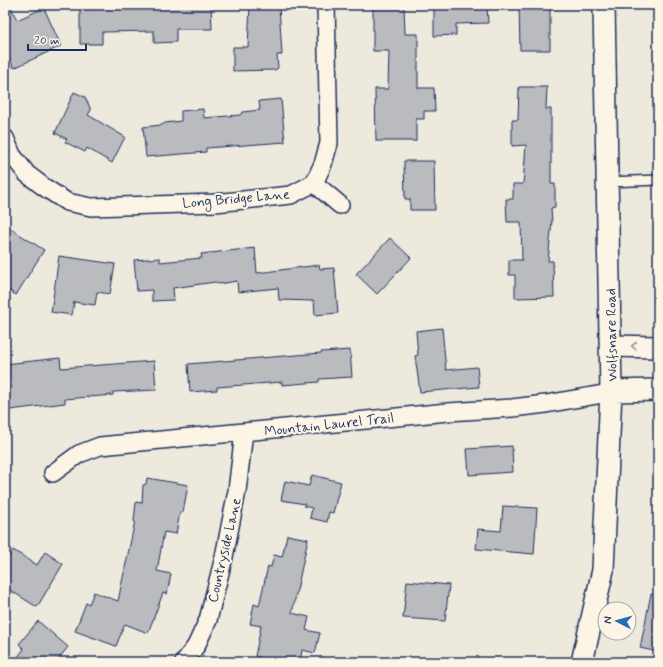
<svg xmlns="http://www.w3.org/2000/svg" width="663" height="667" font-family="Mynerve,sans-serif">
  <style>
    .building { fill: #babbbe; stroke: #1b2f5e }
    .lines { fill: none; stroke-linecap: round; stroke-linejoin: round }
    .service-casing { stroke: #1b2f5e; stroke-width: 12 }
    .minor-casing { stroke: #1b2f5e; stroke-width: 20 }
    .tertiary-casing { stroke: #1b2f5e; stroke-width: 24 }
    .service { stroke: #fcf5e5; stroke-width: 9 }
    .minor { stroke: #fcf5e5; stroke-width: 17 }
    .tertiary { stroke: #fcf5e5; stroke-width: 21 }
    .oneway { stroke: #8c92a2 }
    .labels { text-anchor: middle; stroke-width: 4; stroke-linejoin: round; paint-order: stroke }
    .street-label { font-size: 14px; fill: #1b2f5e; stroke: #fcf5e5 }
  </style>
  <rect width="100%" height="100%" fill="#eee9dd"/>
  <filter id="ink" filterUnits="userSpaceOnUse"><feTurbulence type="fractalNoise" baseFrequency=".025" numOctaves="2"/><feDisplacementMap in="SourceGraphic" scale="8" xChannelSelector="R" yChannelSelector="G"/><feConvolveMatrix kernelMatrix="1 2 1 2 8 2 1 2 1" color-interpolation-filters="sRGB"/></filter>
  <g filter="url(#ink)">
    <path class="building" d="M5 5H10L17 20 44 8 61 46 14 68 5 49Z
      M80 5H211L212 29H176V42L154 43V31L102 32V44H80Z
      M250 5H279L282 55H277L278 68 275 70 233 71V47H248Z
      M373 5H404L405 34H418V88H434L435 111H424V119H416V141H376L375 89H388L389 51H373Z
      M434 5H487L488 23 456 24V35L434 36Z
      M519 5H550V50H520Z
      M519 87H547L546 109H551V184H555V207L551 208 552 221 548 261H553L554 297 515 298V275H509V260H522L521 222H507L506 199H513V184H523L526 145 512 146V120H518Z
      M74 92 85 97 91 110 88 115 125 137 112 163 87 148 85 152 65 142 67 139 55 133Z
      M281 99 285 142 206 148V152L146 157 143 127 162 125 165 123 181 121V111L203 109 204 118 240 115 243 112 260 110 259 101Z
      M404 161H434L435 210H410V199H405Z
      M5 225 44 250 16 295 5 288Z
      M390 238 411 258 377 294 356 274Z
      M255 248 257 273 319 265 320 269 334 268 338 313 315 315 314 301 279 300 278 288 238 292 237 281 219 284 215 282 173 288 174 300 152 301V290L137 291 134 260 160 258V262L202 258 201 254Z
      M59 256 115 264 110 294 97 292 95 305 74 302 72 315 51 312Z
      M442 328 446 370 477 367 479 387 420 392 415 356 418 355 416 331Z
      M350 350 352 377 319 379V382L282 385V382L217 387V390L190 392 188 364 321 353V352Z
      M60 358 61 368 154 361 156 390 113 392V395L65 399V403L10 410 5 364Z
      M512 446 513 472 469 475 467 449Z
      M312 475 341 482 333 513 329 512 327 522 310 518 312 508 304 506 305 504 281 500 285 481 309 486Z
      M147 478 188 485 183 512H180L176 534 164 532 157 571 171 574 167 594 163 593 148 633 125 624 116 646 75 631 86 603 89 604 94 592 118 601 135 521H134L136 502 142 503 143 485 146 484Z
      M503 506 537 508 534 554 476 549 478 529 501 531Z
      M287 535 308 539 292 613 309 617 306 630 320 633 315 653 302 650 300 662H280L255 656 261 626 250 624 254 604 259 606 268 566 271 567 274 555 282 557Z
      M13 550 37 565 45 552 63 564 37 607 5 587V563Z
      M407 581 449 585 445 621 403 618Z
      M651 594 658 595V652L640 648Z
      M38 621 68 647 56 662H14L24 649 19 644Z"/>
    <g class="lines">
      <g class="service-casing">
        <path id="service" d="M608 182 658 180"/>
      </g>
      <g class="minor-casing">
        <path id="minor" d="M5 138 12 155 27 174 44 187 67 202 91 207 215 203 291 195 314 183 323 164 329 143 326 5
          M314 183 340 205
          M53 473 79 454 100 446 448 412 512 408 546 404 603 394 611 391
          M184 662 196 646 208 620 224 557 237 491 244 432"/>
      </g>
      <g class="tertiary-casing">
        <path id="tertiary" d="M611 346 658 347
          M611 391 658 390
          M582 662 603 570 611 391 604 5"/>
      </g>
      <use href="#service" class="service"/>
      <use href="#minor" class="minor"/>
      <use href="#tertiary" class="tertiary"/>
    </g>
    <defs><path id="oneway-chevron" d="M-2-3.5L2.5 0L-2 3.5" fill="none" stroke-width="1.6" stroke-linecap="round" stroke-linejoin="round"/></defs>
    <use class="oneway" href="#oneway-chevron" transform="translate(634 346) rotate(-179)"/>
  </g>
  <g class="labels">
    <g class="street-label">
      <text transform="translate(236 198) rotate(-5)" y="5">Long Bridge Lane</text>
      <text transform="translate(611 335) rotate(-91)" y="5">Wolfsnare Road</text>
      <text transform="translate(329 424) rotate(-6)" y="5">Mountain Laurel Trail</text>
      <text transform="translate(224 550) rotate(-77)" y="5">Countryside Lane</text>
    </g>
  </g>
  <rect width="663" height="667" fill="none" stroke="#fcf5e5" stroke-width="20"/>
  <rect x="10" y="10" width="643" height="647" fill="none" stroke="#1b2f5e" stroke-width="1.5" filter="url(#ink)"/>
  <g transform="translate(617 621) rotate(276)"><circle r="19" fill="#fcf5e5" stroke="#a2a6af"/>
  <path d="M0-3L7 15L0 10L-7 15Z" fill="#1f6fb2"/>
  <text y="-6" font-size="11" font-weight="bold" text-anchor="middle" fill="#1b2f5e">N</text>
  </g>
  <path d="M28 44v6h58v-6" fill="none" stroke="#1b2f5e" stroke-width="2"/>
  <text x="34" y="44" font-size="12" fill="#1b2f5e" stroke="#fcf5e5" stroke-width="3" paint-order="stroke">20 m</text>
</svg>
